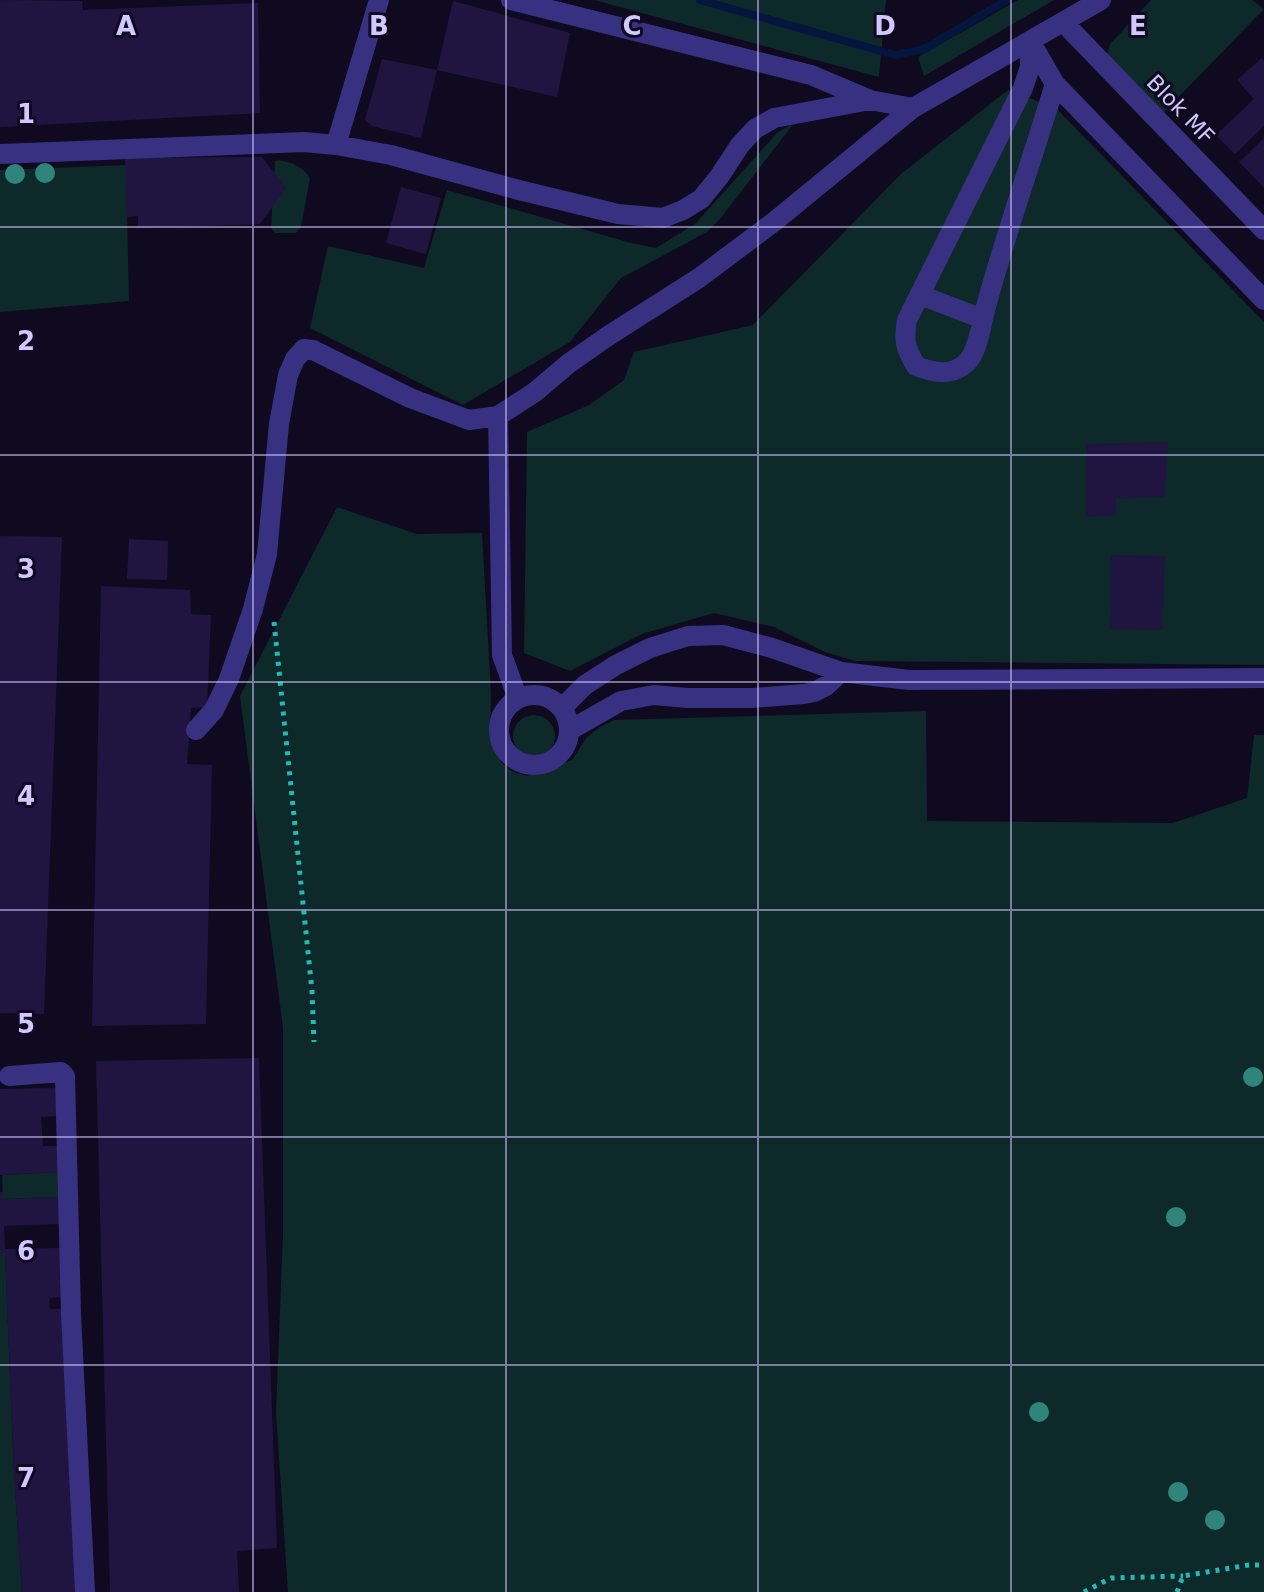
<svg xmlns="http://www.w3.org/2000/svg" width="1264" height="1592" font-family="'DejaVu Sans',sans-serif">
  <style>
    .green { fill: #0d2929 }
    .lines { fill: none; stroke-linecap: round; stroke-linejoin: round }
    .stream { stroke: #04163d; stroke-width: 8 }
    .building { fill: #201541 }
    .path { stroke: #22b9b7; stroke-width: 5; stroke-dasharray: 4 6; stroke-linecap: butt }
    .minor { stroke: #383182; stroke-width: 20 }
    .tree { fill: #2f857c }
    .grid { fill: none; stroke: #d1c8ff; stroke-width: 2; stroke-opacity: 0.55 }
    .labels { text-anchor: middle; stroke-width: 6; stroke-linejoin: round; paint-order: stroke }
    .street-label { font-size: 22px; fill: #d1c8ff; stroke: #0f0a1f }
    .grid-label { font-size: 26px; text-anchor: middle; font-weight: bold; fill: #d1c8ff; stroke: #0f0a1f; stroke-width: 6; stroke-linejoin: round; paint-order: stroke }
  </style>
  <rect width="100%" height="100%" fill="#0f0a1f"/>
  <path class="green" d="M594 0H886L879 77Z
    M1018 0H1054L924 76 918 57Z
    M1151 0H1252L1264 9 1164 112 1106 58 1110 44Z
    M1008 90 1056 108 1264 322V665L855 661 825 652 774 627 714 613 642 634 570 671 524 653 527 432 589 405 624 380 634 352 753 325 901 174Z
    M792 124 791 127 720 219 707 232 621 278 570 342 463 405 310 328 328 246 424 268 447 190 631 243 656 248 695 224 777 133Z
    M279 160C293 163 302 166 310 178L301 227 296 233H275L271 228 275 161Z
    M126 165 129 301 0 312V170Z
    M337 507 417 534 482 533 491 694 490 739 501 762 514 772 527 776 572 760 587 737 600 727 614 720 926 711 927 821 1173 823 1247 798 1254 735H1264V1592H288L276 1413 283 1233V1028L240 696Z
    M513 736a21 21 0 1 1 42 0a21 21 0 1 1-42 0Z
    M60 1172V1197L3 1199 2 1175Z
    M0 1253H5L14 1473 22 1592H0Z"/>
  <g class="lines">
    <path class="stream" d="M700 0 895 55 924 49 1007 0"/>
  </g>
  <path class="building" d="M0 0 82 1 83 10 258 3 260 113 0 127Z
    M453 1 570 33 557 97 437 70Z
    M1262 58 1264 60V126L1235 154 1216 135 1254 99 1237 80Z
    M382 59 437 70 421 138 372 126 365 120Z
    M1264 138V188L1239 162Z
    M262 157 286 188 260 224 138 228V216L127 217 125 158Z
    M401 187 441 198 426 254 386 243Z
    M1168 442 1165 497 1116 499V515L1086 517V444Z
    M0 536 62 537 44 1014 0 1013Z
    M129 539 168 541 167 580 127 579Z
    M1111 555 1165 556 1162 630 1110 629Z
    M101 586 190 590 191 614 211 615 207 707 191 708 187 764 212 765 206 1024 92 1026Z
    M259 1058 277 1548 237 1551 239 1592H110L96 1061Z
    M57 1088V1116L41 1117 43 1146H59L60 1172 0 1175V1089Z
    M0 1192H3V1199L60 1197V1224L4 1226 5 1249 61 1248 63 1297 49 1298 50 1309H64L76 1592H22L14 1473 5 1253H0Z"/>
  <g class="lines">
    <path class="path" d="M274 622 312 991 314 1042
      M1084 1592 1111 1578 1183 1576
      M1177 1592 1183 1576 1249 1565H1264"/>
    <path class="minor" d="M511 0 811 75 870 100
      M1063 22 1264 230
      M1030 41V67L1023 88 907 320C903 341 906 349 916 366 934 373 953 377 968 361 979 349 982 319 987 303 1007 229 1033 157 1055 84
      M1030 41 1055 84 1264 300
      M336 145 379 0
      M0 154 304 142 336 145 391 155 519 190 618 214 663 218 683 210 701 199 719 177 740 145 755 129 774 118 870 100 913 108
      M920 295 983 319
      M498 416 502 655 518 699
      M499 730a35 35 0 1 1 70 0a35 35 0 1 1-70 0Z
      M562 708 585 685 616 665 650 648 688 636 723 635 772 648 841 672 909 680 1264 678
      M196 730 214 710 229 679 253 609 267 554 279 424 288 375 295 359 304 349 313 350 410 398 469 420 498 416 535 392 568 364 608 336 699 278 775 221 913 108 1101 0
      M570 730 621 701 654 695 687 698H752L804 694 814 692 826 686 841 672
      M9 1076 61 1072 65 1076 71 1314 85 1592"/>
  </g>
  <g class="tree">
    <circle cx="45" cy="173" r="10"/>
    <circle cx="15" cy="174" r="10"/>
    <circle cx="1253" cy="1077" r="10"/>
    <circle cx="1176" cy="1217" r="10"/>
    <circle cx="1039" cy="1412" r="10"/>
    <circle cx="1178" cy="1492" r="10"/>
    <circle cx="1215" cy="1520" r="10"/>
  </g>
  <path class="grid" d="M253 0V1592M506 0V1592M758 0V1592M1011 0V1592M0 227H1264M0 455H1264M0 682H1264M0 910H1264M0 1137H1264M0 1365H1264"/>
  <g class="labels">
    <g class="street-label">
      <text transform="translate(1181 109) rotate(46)" y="8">Blok MF</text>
    </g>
  </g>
  <g class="grid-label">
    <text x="126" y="35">A</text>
    <text x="379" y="35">B</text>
    <text x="632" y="35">C</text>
    <text x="885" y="35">D</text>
    <text x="1138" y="35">E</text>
    <text x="26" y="123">1</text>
    <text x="26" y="350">2</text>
    <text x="26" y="578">3</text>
    <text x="26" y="805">4</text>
    <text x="26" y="1033">5</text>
    <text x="26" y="1260">6</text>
    <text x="26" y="1487">7</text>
  </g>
</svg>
